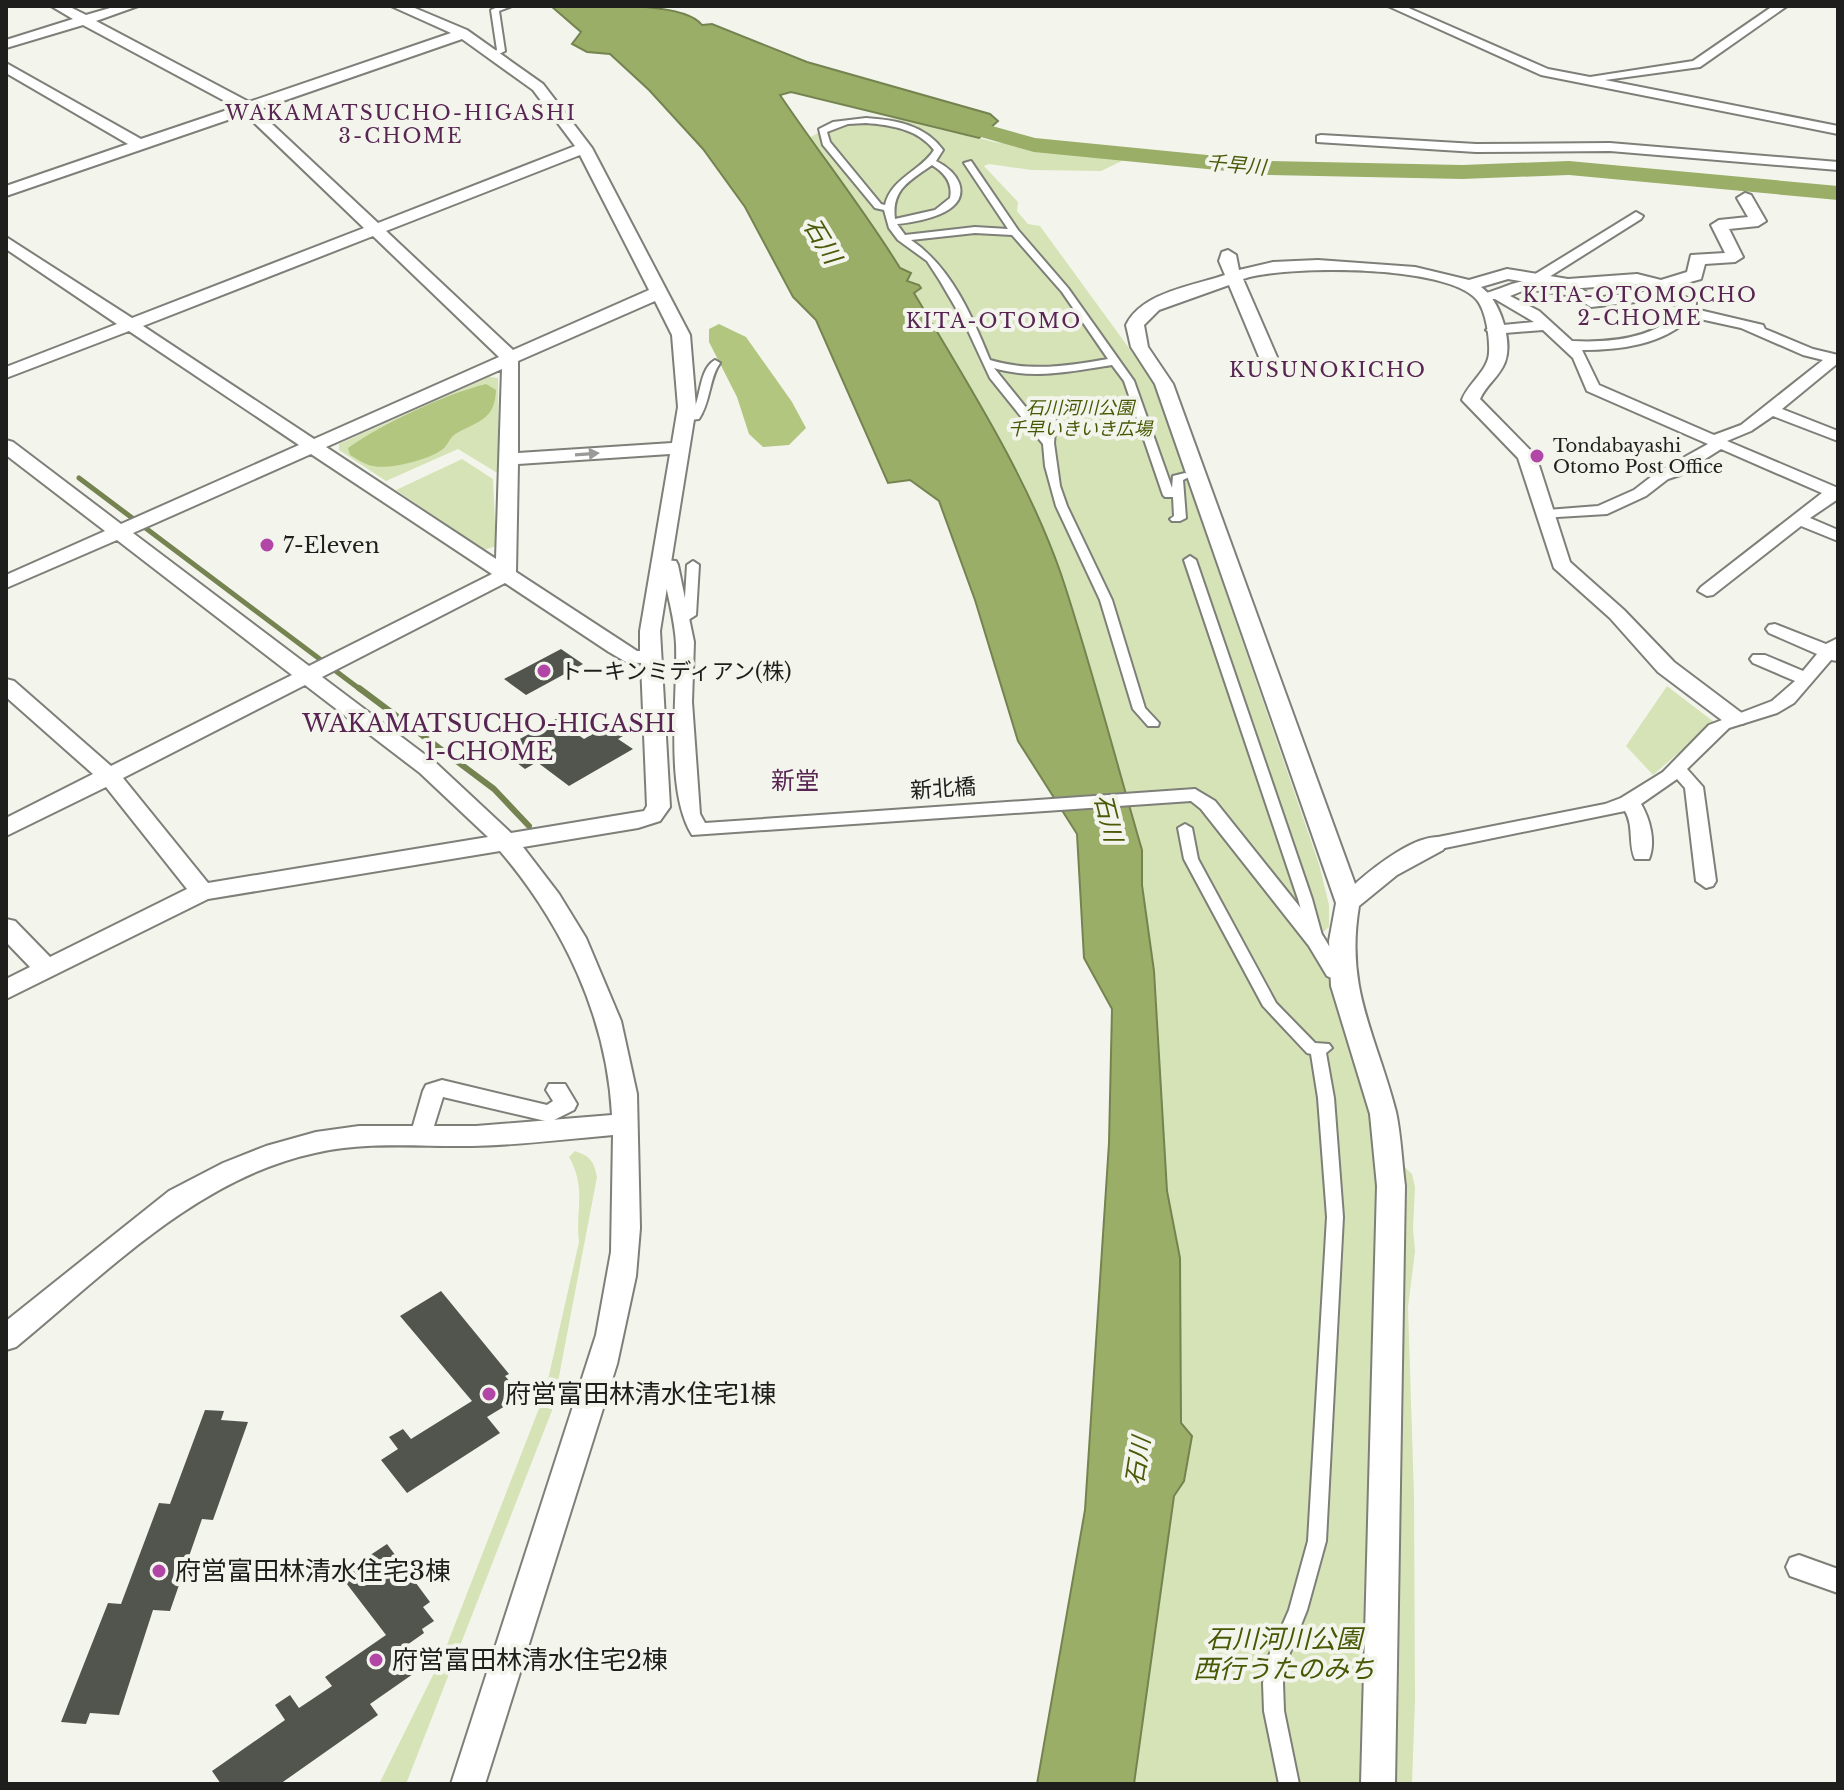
<svg xmlns="http://www.w3.org/2000/svg" width="1844" height="1790" font-family="'Libre Baskerville','Noto Sans JP',serif">
  <style>
    .green { fill: #d6e3b6 }
    .forest { fill: #b2c67f }
    .water { fill: #9aae67; stroke: #758350; stroke-width: 2 }
    .lines { fill: none; stroke-linecap: round; stroke-linejoin: round }
    .stream-far1 { stroke: #758350; stroke-width: 5 }
    .stream { stroke: #758350; stroke-width: 6 }
    .river { fill: #9aae67; fill-rule: evenodd }
    .building { fill: #52554e }
    .pedestrian-casing { stroke: #7d7f78; stroke-width: 4 }
    .minor-casing { stroke: #7d7f78; stroke-width: 4 }
    .tertiary-casing { stroke: #7d7f78; stroke-width: 4 }
    .pedestrian { fill: #fff; fill-rule: evenodd }
    .minor { fill: #fff; fill-rule: evenodd }
    .tertiary { fill: #fff; fill-rule: evenodd }
    .oneway { fill: #9a9a99 }
    .poi-dot { fill: #b146a7; stroke: #f3f5ed; stroke-width: 3 }
    .labels { text-anchor: middle; stroke-width: 8; stroke-linejoin: round; paint-order: stroke }
    .far-park-label { font-size: 18px; font-style: italic; fill: #475804; stroke: #f3f5ed }
    .far-poi-label { font-size: 18px; fill: #1e1f1c; stroke: #f3f5ed; text-anchor: start }
    .far-neighbourhood-label { font-size: 20px; letter-spacing: 2px; fill: #582553; stroke: #f3f5ed }
    .far-water-label { font-size: 20px; font-style: italic; fill: #4a5a09; stroke: #f3f5ed }
    .poi-label { font-size: 22px; fill: #1e1f1c; stroke: #f3f5ed; text-anchor: start }
    .street-label { font-size: 22px; fill: #1e1f1c; stroke: #f3f5ed }
    .water-label { font-size: 24px; font-style: italic; fill: #4a5a09; stroke: #f3f5ed }
    .neighbourhood-label { font-size: 24px; fill: #582553; stroke: #f3f5ed }
    .near-poi-label { font-size: 26px; fill: #1e1f1c; stroke: #f3f5ed; text-anchor: start }
    .near-park-label { font-size: 26px; font-style: italic; fill: #475804; stroke: #f3f5ed }
  </style>
  <rect width="100%" height="100%" fill="#f3f5ed"/>
  <path class="green" d="M904 118 994 142 1124 160 1101 171 1031 170 989 164 984 166 1018 202 1017 211 1028 224 1040 226 1153 381 1319 864 1329 905V927L1321 934 1329 965 1390 1153 1412 1174 1415 1187 1413 1229 1415 1251 1408 1307 1414 1496 1415 1700 1412 1784H1134L1174 1496 1184 1481 1192 1436 1181 1423 1180 1258 1167 1191 1154 971 1142 885V850C1115 758 1091 664 1060 574 1026 474 967 383 914 292L912 284 907 281 906 277 911 273 900 268 860 206 807 139 840 121Z
    M489 377 498 378 499 474 458 449 386 481 339 450V444Z
    M462 459 493 479 496 546 484 550 396 490Z
    M1667 686 1714 722 1653 775 1626 746Z
    M575 1151C590 1156 594 1161 597 1177L553 1408 406 1784H379L443 1655 545 1393 579 1242C575 1208 587 1189 569 1157Z"/>
  <path class="forest" d="M719 324 746 337 792 402 806 428 789 445 763 447 749 434 737 397 709 342V329Z
    M486 384 496 390C495 420 478 421 457 433 450 437 450 441 445 447 434 459 389 470 373 466 366 465 357 459 350 455L348 448C382 424 445 394 486 384Z"/>
  <path class="water" d="M551 6C587 6 683 0 702 25L712 24 807 62 990 114 998 121 979 138 791 92 780 95C819 153 863 208 900 268L911 273 907 281 919 285 921 288 914 293C967 383 1026 474 1061 574 1091 664 1115 758 1142 850V885L1154 971 1167 1191 1180 1258 1181 1423 1192 1436 1184 1481 1174 1496 1134 1784H1037L1085 1510 1109 1143 1112 1009 1084 958 1077 834 1018 741 975 600 939 501 910 480 888 483 816 320 793 297 745 207 703 149 649 90 610 54 587 52 572 44 581 32Z"/>
  <g class="lines">
    <path class="stream-far1" d="M79 478 361 690"/>
    <path class="stream" d="M359 688 494 789 529 826"/>
    <path class="river" d="M939 111 1035 138 1268 161 1462 165 1569 161 1838 186V200L1569 175 1462 179 1268 175 1034 152 931 123 928 118Z"/>
  </g>
  <path class="building" d="M561 649 583 664 526 695 504 679Z
    M556 719 584 739 608 725 623 736 618 739 633 749 569 786 537 762 525 769 500 750Z
    M441 1291 509 1374 505 1376 517 1390 506 1397 510 1403 487 1417 500 1433 407 1493 381 1460 398 1449 389 1437 403 1429 411 1439 472 1401 400 1316Z
    M205 1410 224 1411 221 1420 248 1422 213 1520 202 1519 170 1611 153 1610 119 1715 90 1713 86 1724 61 1722 108 1603 121 1604 159 1503 170 1504Z
    M387 1544 430 1602 423 1607 434 1621 422 1629 424 1633 397 1652 413 1674 370 1704 378 1715 280 1784H221L212 1771 285 1720 275 1705 290 1695 299 1708 332 1686 325 1677 386 1635 340 1575Z"/>
  <g class="lines">
    <g class="pedestrian-casing">
      <path id="pedestrian" d="M500 6H512L499 11 505 51 493 57 489 55 497 50 491 10Z
        M866 118C896 120 925 125 943 150L936 161C946 166 955 173 959 183 970 214 916 222 897 224L905 235 975 227 1008 229 964 163 971 161 1018 230 1068 288 1134 381 1172 488 1173 476 1185 473 1191 476 1183 480 1186 518 1180 521H1172L1170 519 1174 516 1173 497H1165L1163 495 1124 381 1112 365C1073 371 1033 380 994 368L1044 430 1047 415 1051 414 1056 417 1054 443 1060 486 1067 506 1112 600 1145 708 1159 723 1158 726H1148L1133 709 1100 600 1056 506 1045 466 1043 444 990 378 964 322 940 281 927 261 898 240 889 228 884 210 875 208 823 145 819 129 833 122ZM866 123C891 125 918 129 934 150 921 171 891 178 885 205L881 204 830 142 827 132 848 124ZM932 165C945 173 953 183 950 198L935 210 895 219C891 189 911 180 932 165ZM975 233 1012 235 1062 292 1108 359C1068 366 1030 372 990 360 972 316 951 267 911 240Z
        M715 360 720 363C709 378 711 401 699 419L681 421V417L691 415C702 398 698 370 715 360Z
        M1190 556 1196 560 1312 899 1323 939 1321 943 1316 944 1309 939 1298 899 1184 560Z
        M693 561 699 565 696 615 682 624 676 620 684 613 687 565Z
        M1185 824 1192 828 1198 859 1276 1003 1315 1043 1329 1044 1332 1048 1326 1053 1334 1098 1343 1217 1326 1541 1307 1610 1287 1660 1283 1683 1284 1711 1299 1784H1279L1264 1711 1263 1683 1267 1660 1289 1610 1308 1541 1327 1217 1318 1098 1311 1054 1307 1053 1263 1006 1184 859 1178 828Z"/>
    </g>
    <g class="minor-casing">
      <path id="minor" d="M1388 6H1404L1548 69 1590 77 1693 61 1773 6H1787L1700 67 1605 80 1838 126V134L1541 75Z
        M1321 135 1476 144 1610 143 1838 162V170L1610 151 1476 152 1317 142V136Z
        M1636 212 1643 216 1641 219 1541 282 1582 289 1594 298C1624 295 1670 283 1696 303L1695 309 1763 325 1765 329 1813 349 1838 355V363L1782 409 1838 431V441L1773 416 1751 431 1727 441 1838 488V499L1810 518 1838 530V541L1801 526 1713 595 1707 596 1698 591 1701 587 1822 493 1721 449 1680 475 1668 479 1646 496 1607 514 1541 518 1539 515 1547 510 1598 506 1634 490 1656 473 1708 444 1587 391 1573 358 1543 330 1493 334 1486 330 1493 326 1534 322 1495 299H1486V293C1499 290 1519 279 1531 281L1532 276ZM1527 289 1573 296 1591 307 1654 300 1682 306 1681 311C1653 339 1610 343 1572 341L1539 311 1510 296ZM1691 317 1741 328 1803 355 1823 360 1741 425 1714 435 1599 385 1582 350C1620 350 1663 345 1691 317Z
        M660 560 676 561 678 565 694 642 692 702 700 814 705 823 1195 789 1215 801 1323 936 1341 966 1353 976 1350 981 1343 983 1327 976 1309 946 1201 809 1191 801 692 835C664 790 678 697 676 644 675 620 667 594 663 570L652 565Z
        M1775 624 1826 644 1838 638V661L1831 660 1794 703 1777 713 1729 728 1687 769 1703 787 1716 881 1713 886 1706 888 1696 881 1685 788 1677 779 1641 804C1650 819 1656 842 1649 859H1635C1628 844 1634 826 1625 811L1435 850 1428 849 1425 844 1428 839 1605 804 1621 798 1663 772 1709 725 1772 701 1795 681 1753 663 1750 659 1753 655H1765L1803 671 1817 654 1769 633 1766 629 1769 625Z
        M442 1080 547 1105 553 1101 546 1090 549 1084H565L577 1104 574 1110 550 1122 443 1097 429 1142 421 1145 413 1142 410 1136 423 1091 426 1085Z
        M1799 1555 1838 1569V1593L1790 1576 1786 1567 1790 1558Z"/>
    </g>
    <g class="tertiary-casing">
      <path id="tertiary" d="M51 6H68L86 15 117 6H138L96 21 249 102 451 33 391 6H410L467 30 543 84 592 148 690 335 696 407 660 631 670 807 660 821 638 828 523 847 559 894 586 938 621 1021 637 1094 640 1228 636 1276 617 1364 485 1784H451L596 1335 611 1252 613 1135C567 1139 520 1145 473 1146 421 1147 367 1141 315 1153 198 1178 106 1273 16 1347L6 1350V1321L169 1191 223 1163 266 1146 316 1132 359 1126H476L612 1115C607 1017 563 925 500 851L208 899 6 999V979L30 967 6 942V919L15 921 50 957 187 889 106 787 6 836V818L93 774 6 697V679L14 681 111 766 292 675 117 540 6 588V575L105 531 6 455V440L13 442 121 524 299 445 129 331 6 378V367L117 324 6 249V237L132 318 364 228 245 114 6 196V186L128 144 6 73V63L141 139 236 107 83 25 6 48V40L73 19ZM462 39 533 90 575 146 378 223 257 110ZM580 155 649 290 513 350 386 231ZM373 236 499 357 314 439 143 326ZM655 301 672 335 678 407 672 443 518 453V361ZM502 369 496 559 326 447ZM311 454 492 574 309 666 133 533ZM670 454 640 631V651H637L516 572 518 464ZM505 583 609 652 626 662 641 663 647 806 644 811 511 833 436 763 322 677ZM305 685 420 773 488 837 208 883 123 778Z
        M1745 193 1751 195 1766 221 1758 226 1729 229 1743 257 1735 262 1705 264 1701 279 1662 290 1637 284 1568 289 1508 279 1481 287C1500 300 1513 341 1505 362 1500 376 1486 385 1480 399L1536 456 1570 562 1624 610 1674 662 1743 714 1746 719 1743 724H1727L1658 672 1610 618 1554 568 1518 458 1462 400C1468 383 1488 371 1489 353 1490 338 1486 311 1477 300 1448 264 1284 265 1243 279L1280 364 1271 369 1262 364 1229 285 1159 310 1144 325 1148 347 1173 384 1355 884C1374 867 1418 832 1443 838L1447 844 1443 850 1397 875 1359 906C1345 990 1376 1034 1396 1112 1401 1135 1402 1162 1405 1186L1395 1784H1361L1377 1186 1370 1114 1331 986 1329 941 1336 903 1155 384 1131 347 1126 325C1142 292 1193 286 1225 275L1219 261 1222 252 1228 250 1236 255 1239 270 1273 262 1318 260 1415 267 1469 280 1507 269 1568 279 1637 274 1661 280 1687 272 1691 255 1725 253 1711 225 1719 220 1748 217 1737 198Z"/>
    </g>
    <use href="#pedestrian" class="pedestrian"/>
    <use href="#minor" class="minor"/>
    <use href="#tertiary" class="tertiary"/>
  </g>
  <defs><path id="oneway-solid" d="M-6-.8H1V-3.2L6.5 0L1 3.2V.8H-6Z" transform="scale(2)"/></defs>
  <use class="oneway" href="#oneway-solid" transform="translate(587 454) rotate(-4)"/>
  <g class="poi-dot">
    <circle cx="1537" cy="456" r="8"/>
    <circle cx="267" cy="545" r="8"/>
    <circle cx="544" cy="671" r="8"/>
    <circle cx="489" cy="1394" r="8"/>
    <circle cx="159" cy="1571" r="8"/>
    <circle cx="376" cy="1660" r="8"/>
  </g>
  <g class="labels">
    <g class="far-park-label">
      <text x="1080" y="414">石川河川公園<tspan x="1080" dy="21">千早いきいき広場</tspan></text>
    </g>
    <g class="far-poi-label">
      <text x="1553" y="452">Tondabayashi<tspan x="1553" dy="21">Otomo Post Office</tspan></text>
    </g>
    <g class="far-neighbourhood-label">
      <text x="401" y="120">WAKAMATSUCHO-HIGASHI<tspan x="401" dy="23">3-CHOME</tspan></text>
      <text x="1640" y="302">KITA-OTOMOCHO<tspan x="1640" dy="23">2-CHOME</tspan></text>
      <text x="994" y="328">KITA-OTOMO</text>
      <text x="1328" y="377">KUSUNOKICHO</text>
    </g>
    <g class="far-water-label">
      <text transform="translate(1236 165) rotate(5)" y="7">千早川</text>
    </g>
    <g class="poi-label">
      <text x="283" y="553">7-Eleven</text>
      <text x="560" y="679">トーキンミディアン(株)</text>
    </g>
    <g class="street-label">
      <text transform="translate(943 788) rotate(-4)" y="8">新北橋</text>
    </g>
    <g class="water-label">
      <text transform="translate(822 241) rotate(59)" y="8">石川</text>
      <text transform="translate(1108 818) rotate(76)" y="8">石川</text>
      <text transform="translate(1138 1461) rotate(-81)" y="8">石川</text>
    </g>
    <g class="neighbourhood-label">
      <text x="489" y="732">WAKAMATSUCHO-HIGASHI<tspan x="489" dy="28">1-CHOME</tspan></text>
      <text x="795" y="789">新堂</text>
    </g>
    <g class="near-poi-label">
      <text x="505" y="1403">府営富田林清水住宅1棟</text>
      <text x="175" y="1580">府営富田林清水住宅3棟</text>
      <text x="392" y="1669">府営富田林清水住宅2棟</text>
    </g>
    <g class="near-park-label">
      <text x="1284" y="1648">石川河川公園<tspan x="1284" dy="30">西行うたのみち</tspan></text>
    </g>
  </g>
  <rect width="1844" height="1790" fill="none" stroke="#1e1f1c" stroke-width="16"/>
</svg>
